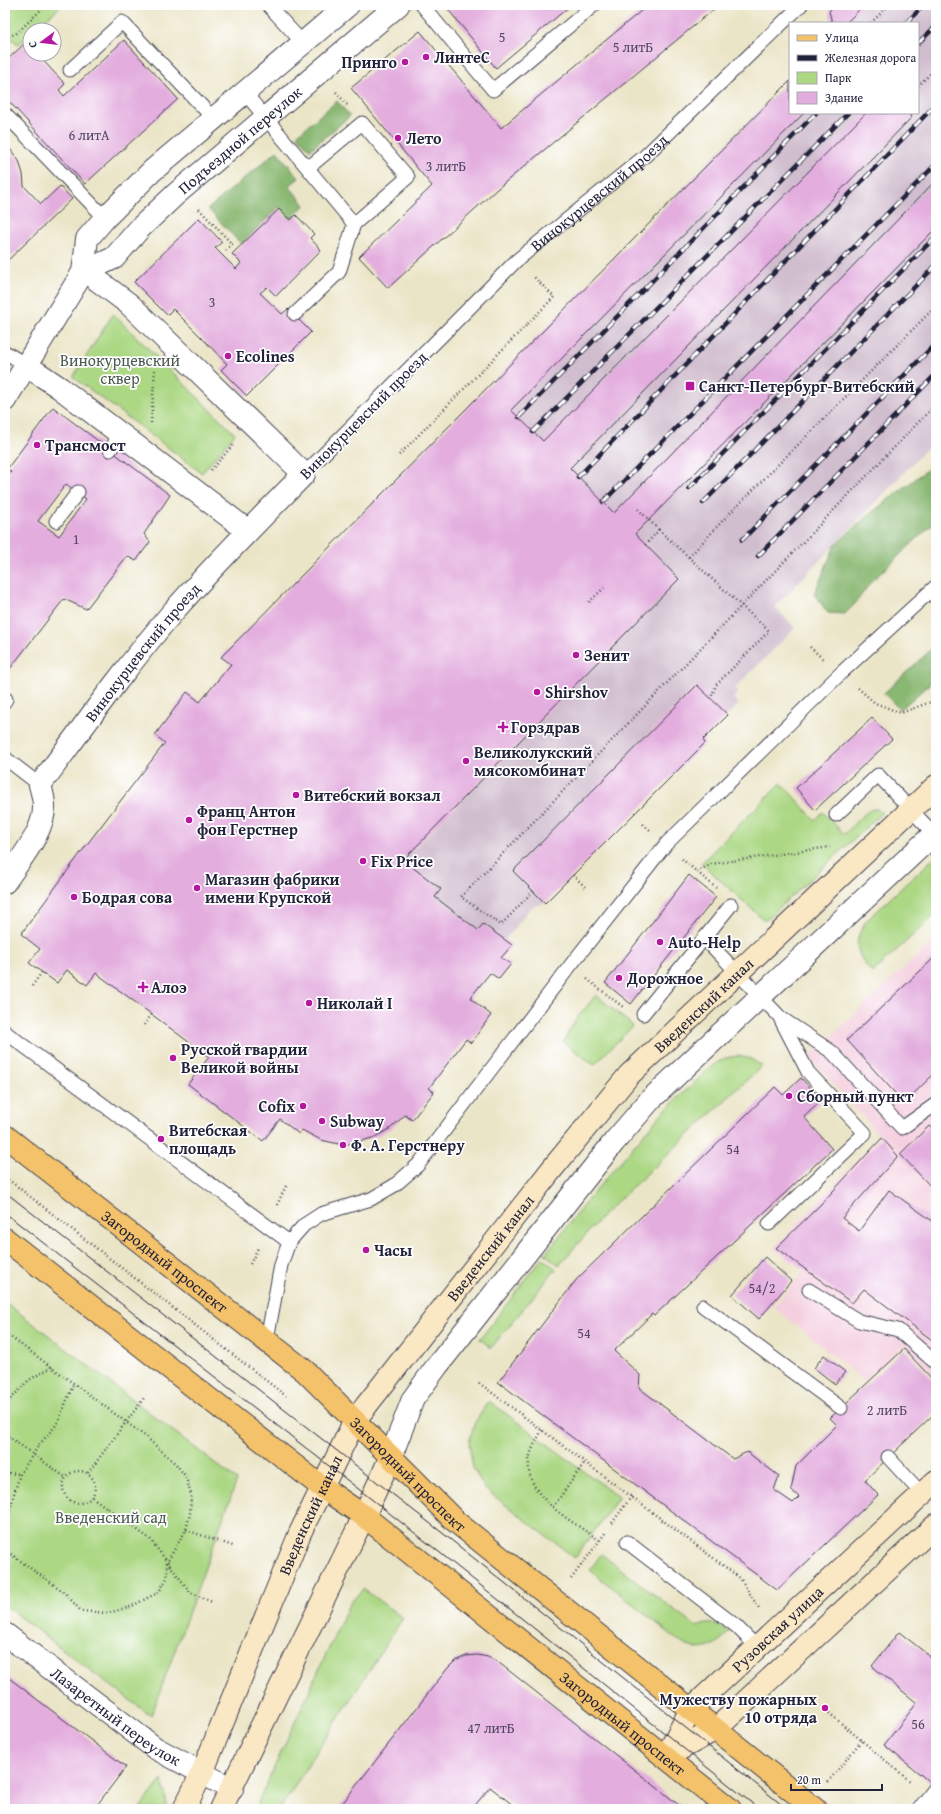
<svg xmlns="http://www.w3.org/2000/svg" width="941" height="1814" font-family="'Gentium Book Plus',serif">
  <style>
    .built { fill: #f4cfde }
    .industrial { fill: #d0bdce }
    .green { fill: #acd884; stroke: #677d60 }
    .forest { fill: #89b872; stroke: #566d56 }
    .building { fill: #e3adde; fill-rule: evenodd }
    .lines { fill: none; stroke-linecap: round; stroke-linejoin: round }
    .lane-casing { stroke: #403f50; stroke-width: 15 }
    .street-casing { stroke: #403f50; stroke-width: 24 }
    .secondary-casing { stroke: #403f50; stroke-width: 24 }
    .primary-casing { stroke: #403f50; stroke-width: 24 }
    .path { stroke: #403f50; stroke-width: 2.5; stroke-dasharray: 1 3; stroke-linecap: butt }
    .lane { stroke: #fff; stroke-width: 13 }
    .street { stroke: #fff; stroke-width: 22 }
    .secondary { stroke: #fae7c3; stroke-width: 22 }
    .primary { stroke: #f3c26a; stroke-width: 22 }
    .tram { stroke: #22223b; stroke-width: 1 }
    .rail-casing { stroke: #22223b; stroke-width: 4.5 }
    .rail { stroke: #fff; stroke-width: 3; stroke-dasharray: 9; stroke-linecap: butt }
    .poi-dot { fill: #b5179e; stroke: #fff; stroke-width: 1.5 }
    .labels { text-anchor: middle; stroke-width: 3.5; stroke-linejoin: round; paint-order: stroke }
    .number-label { font-size: 14px; fill: #524564 }
    .poi-label { font-size: 16px; font-weight: bold; fill: #22223b; stroke: #fff; text-anchor: start }
    .street-label { font-size: 16px; fill: #22223b; stroke: #fff }
    .park-label { font-size: 16px; fill: #4b5951; stroke: #fff }
  </style>
  <rect width="100%" height="100%" fill="#fff"/>
  <filter id="ink" filterUnits="userSpaceOnUse"><feTurbulence type="fractalNoise" baseFrequency=".025" numOctaves="2"/><feDisplacementMap in="SourceGraphic" scale="8" xChannelSelector="R" yChannelSelector="G"/><feConvolveMatrix kernelMatrix="1 2 1 2 8 2 1 2 1" color-interpolation-filters="sRGB"/></filter>
  <filter id="wash" filterUnits="userSpaceOnUse"><feTurbulence type="fractalNoise" baseFrequency=".012" numOctaves="4" result="noise"/><feDisplacementMap in="SourceGraphic" scale="16" xChannelSelector="R" yChannelSelector="G"/><feGaussianBlur stdDeviation="0.9" result="paint"/><feColorMatrix in="noise" values="0 0 0 0 0 0 0 0 0 0 0 0 0 0 0 0 0 1.4 0 .05"/><feComposite in="paint" operator="in"/></filter>
  <g filter="url(#wash)">
    <rect width="100%" height="100%" fill="#ebe5c7"/>
    <path class="built" d="M936 938V1378L904 1345 864 1381 774 1307 804 1271 773 1249 880 1136 809 1057Z"/>
    <path class="industrial" d="M864 5H936V439L775 607 795 628 735 688 739 692 733 698 739 704 728 715 696 685 514 871 545 903 531 907 505 940 484 924 478 930 435 897 403 861 679 579 489 387 790 79V113H918V23H846Z"/>
    <path class="green" d="M5 5H62L34 30H30V34L18 44 5 34Z
      M113 314 235 434 202 473 73 377Z
      M781 783 815 820 823 812 844 834C851 828 868 806 877 809 879 810 880 812 882 813L765 921 701 863Z
      M936 856V914L872 973C856 954 852 943 866 921Z
      M596 995 633 1026 594 1065 563 1042 577 1018Z
      M738 1056 751 1059 762 1066 606 1212 559 1265 545 1254 590 1197 663 1112 712 1066 725 1058Z
      M542 1258 556 1269 491 1348 480 1339Z
      M5 1302 237 1480 151 1716 5 1606Z
      M489 1401 619 1497 575 1558 485 1489 473 1468 469 1443 474 1424Z
      M601 1554 697 1627C710 1621 718 1624 729 1632 714 1647 704 1654 683 1644L590 1570Z
      M363 1589 403 1618 280 1809H255L345 1613 349 1604Z
      M162 1780 166 1796V1809H139Z"/>
    <path class="forest" d="M337 101 350 116 310 150 297 135Z
      M277 151 299 178 289 186 305 205 291 219 279 207 241 244 208 209Z
      M936 463V521L871 582 854 605 845 614 828 613 814 594 835 545 867 516Z
      M936 645V678L900 710 884 693Z"/>
    <g id="blocks">
      <path class="building" d="M448 5H571L496 68 446 7Z
        M648 5H719L497 189 388 288 359 257 432 186 351 88 420 31 501 128Z
        M835 5H864L846 23H832L829 11Z
        M124 40 178 99 85 184 5 97V62L26 42 30 46V54H37L65 84 59 90 64 96Z
        M790 81V113H804L511 410 543 441 866 113H907L912 117 570 468 614 513 936 180V228L635 534 679 579 403 860 441 889 435 897 478 930 483 924 512 945 501 958 511 964 499 979 490 973 470 998 491 1015 471 1043 466 1039 429 1088 434 1092 412 1120 405 1115 391 1128 375 1137 359 1142 343 1145 321 1140 302 1130 299 1134 280 1119 263 1141 188 1084 209 1057 96 973 87 985 67 970 57 983 29 963 40 949 21 934 88 843 165 743 155 735 187 692 200 702 231 664 221 657Z
        M5 142 19 161 23 174 24 186 41 204 60 186 72 199 5 263Z
        M279 209 290 220 296 215 314 234 310 238 321 250 276 296 267 287 260 293 282 314 288 309 311 332 247 396 221 370 227 364 201 337 173 309 167 315 134 282 199 218 222 242 215 248 236 269 241 263 232 254Z
        M53 407 170 495 144 534 150 542 136 561 127 556 86 609 64 599 5 675V480L11 472 7 469ZM66 484 86 499 59 536 38 521Z
        M697 685 728 715 703 740 705 743 545 903 513 871Z
        M872 718 892 739 815 810 796 788Z
        M689 875 716 897 631 1004 605 983Z
        M936 956V1072L904 1103 847 1040Z
        M801 1078 822 1100 804 1117 832 1149 654 1316 652 1314 614 1351 640 1375 639 1388 733 1459 747 1452 779 1476 774 1490 793 1503 799 1497 791 1490 796 1466 837 1425 830 1418 904 1349 936 1383V1412L865 1480 878 1495 777 1590 498 1382 577 1279 775 1087 783 1095Z
        M929 1126 936 1131V1192L900 1154Z
        M882 1138 898 1156 842 1218 859 1231 889 1190 934 1222 936 1219V1343L864 1289 852 1303 776 1248 821 1204Z
        M765 1257 791 1281 759 1319 732 1295Z
        M824 1355 845 1372 835 1384 814 1368Z
        M899 1632 936 1661V1787L884 1745 917 1703 872 1666Z
        M477 1655 488 1657 498 1662 684 1809H518L490 1787 472 1809H338L447 1669 455 1661 466 1656Z
        M5 1675 126 1767 94 1809H5Z"/>
    </g>
  </g>
  <g filter="url(#ink)">
    <use href="#blocks" fill-opacity="0" stroke="#403f50" stroke-width="1"/>
    <g class="lines">
      <g class="lane-casing">
        <g id="lane">
          <path d="M268 5 303 43"/>
          <path d="M422 5 493 90 594 5"/>
          <path d="M70 70 122 22 214 119"/>
          <path d="M245 93 354 224 339 272 295 314"/>
          <path d="M5 114 105 218"/>
          <path d="M308 168 362 123 408 177 354 224"/>
          <path d="M5 352 26 365"/>
          <path d="M110 450 121 434"/>
          <path id="s1" d="M304 474 516 261 645 156 801 5"/>
          <path d="M56 521 78 492"/>
          <path d="M5 701 6 699"/>
          <path d="M5 758 40 785"/>
          <path d="M836 815 878 775 934 834"/>
          <path d="M704 938 781 1018 832 1052 902 1128 936 1104"/>
          <path d="M643 1014 731 905"/>
          <path d="M5 1032 289 1242"/>
          <path d="M769 1224 865 1133 808 1072 781 1020"/>
          <path d="M809 1290 859 1321 898 1330 936 1363"/>
          <path d="M703 1306 841 1408"/>
          <path d="M267 1339 281 1265 289 1242 304 1225 321 1214 371 1199 395 1185 418 1165 570 966 666 844 841 673 936 586"/>
          <path d="M888 1457 922 1494"/>
          <path d="M627 1542 736 1626 757 1647"/>
          <path d="M919 1809 936 1787"/>
        </g>
      </g>
      <g class="street-casing">
        <g id="street">
          <path id="s2" d="M83 272 114 258 140 228 176 194 398 5"/>
          <path d="M26 365 60 388 248 531"/>
          <path d="M5 400 83 272 87 239 105 218 152 171 348 5"/>
          <path id="s3" d="M5 882C19 861 45 831 44 806 44 799 42 792 40 785 83 727 125 668 172 613 214 565 259 520 304 474L129 304 97 280"/>
          <path d="M391 1456 413 1399 437 1366 614 1142 651 1099 936 832"/>
          <path id="s4" d="M5 1634 155 1748 232 1789"/>
        </g>
      </g>
      <g class="secondary-casing">
        <g id="secondary">
          <path id="s5" d="M666 1757 691 1709 936 1481"/>
          <path d="M666 1757 716 1729 936 1525"/>
          <path id="s6" d="M184 1809 202 1773 300 1533 355 1420 552 1169 629 1075 936 786"/>
          <path d="M221 1809 364 1516 391 1456"/>
        </g>
      </g>
      <g class="primary-casing">
        <g id="primary">
          <path id="s7" d="M5 1136 305 1371 455 1521 815 1809"/>
          <path id="s8" d="M5 1239 323 1488 364 1516 730 1809"/>
        </g>
      </g>
      <path class="path" d="M871 23 889 5
        M5 38 17 33 46 5
        M918 86 936 68
        M336 92 349 107
        M199 209 232 244 226 250
        M151 423 155 368
        M399 455 554 297 533 276
        M211 470 234 444
        M638 509 659 530
        M645 545 659 530 769 631 716 685 711 698
        M689 557 727 516 936 306
        M589 602 604 588
        M810 647 823 659
        M858 688 875 703 901 713 936 700
        M643 824 650 830
        M682 859 716 888
        M697 872 711 864 830 847
        M573 875 585 887
        M533 891 501 925 461 897 936 404
        M587 979 623 1007
        M32 986 42 972
        M144 1025 152 1014
        M5 1177 286 1396
        M277 1205 286 1186
        M250 1264 258 1248
        M5 1333 145 1436 176 1464 186 1477 191 1495 190 1514 186 1530 167 1562V1578L159 1592 130 1607 108 1613 81 1611 64 1592 5 1550
        M479 1383 740 1578 760 1610
        M5 1405 29 1380 52 1367
        M542 1430C537 1440 530 1450 529 1461 525 1498 574 1522 599 1540
        M5 1434 65 1477
        M63 1487a16 16 0 1 1 32 0a16 16 0 1 1-32 0Z
        M5 1473 20 1474
        M88 1473 144 1398
        M92 1497 150 1539 190 1592 212 1602
        M553 1507 585 1462
        M612 1523 632 1496
        M186 1530 233 1546
        M5 1537 13 1497 20 1474 39 1445 57 1424 74 1383
        M571 1579 606 1532
        M829 1713 911 1782
        M828 1782 862 1740"/>
      <use href="#lane" class="lane"/>
      <use href="#street" class="street"/>
      <use href="#secondary" class="secondary"/>
      <use href="#primary" class="primary"/>
      <path class="tram" d="M5 1192 445 1535 787 1809
        M5 1213 434 1548 759 1809"/>
      <g class="rail-casing">
        <path id="rail" d="M906 23 924 5
          M918 43 936 26
          M519 417 816 113
          M533 432 848 113
          M578 477 936 104
          M689 488 936 236
          M603 502 936 164
          M703 503 936 265
          M742 540 936 343
          M758 556 936 374"/>
      </g>
      <use href="#rail" class="rail"/>
    </g>
  </g>
  <g class="poi-dot">
    <circle cx="426" cy="57" r="4"/>
    <circle cx="405" cy="62" r="4"/>
    <circle cx="398" cy="138" r="4"/>
    <circle cx="228" cy="356" r="4"/>
    <rect x="685" y="381" width="10" height="10" rx="2"/>
    <circle cx="37" cy="445" r="4"/>
    <circle cx="576" cy="655" r="4"/>
    <circle cx="537" cy="692" r="4"/>
    <path d="M501 721h4v4h4v4h-4v4h-4v-4h-4v-4h4z"/>
    <circle cx="466" cy="761" r="4"/>
    <circle cx="296" cy="795" r="4"/>
    <circle cx="189" cy="820" r="4"/>
    <circle cx="363" cy="861" r="4"/>
    <circle cx="197" cy="888" r="4"/>
    <circle cx="74" cy="897" r="4"/>
    <circle cx="660" cy="942" r="4"/>
    <circle cx="619" cy="978" r="4"/>
    <path d="M141 981h4v4h4v4h-4v4h-4v-4h-4v-4h4z"/>
    <circle cx="309" cy="1003" r="4"/>
    <circle cx="173" cy="1058" r="4"/>
    <circle cx="789" cy="1096" r="4"/>
    <circle cx="303" cy="1106" r="4"/>
    <circle cx="322" cy="1121" r="4"/>
    <circle cx="161" cy="1139" r="4"/>
    <circle cx="343" cy="1145" r="4"/>
    <circle cx="366" cy="1250" r="4"/>
    <circle cx="825" cy="1708" r="4"/>
  </g>
  <g class="labels">
    <g class="number-label">
      <text x="502" y="42">5</text>
      <text x="633" y="52">5 литБ</text>
      <text x="89" y="140">6 литА</text>
      <text x="446" y="171">3 литБ</text>
      <text x="212" y="307">3</text>
      <text x="76" y="544">1</text>
      <text x="733" y="1154">54</text>
      <text x="762" y="1293">54/2</text>
      <text x="584" y="1338">54</text>
      <text x="887" y="1415">2 литБ</text>
      <text x="918" y="1729">56</text>
      <text x="491" y="1733">47 литБ</text>
    </g>
    <g class="poi-label">
      <text x="434" y="63">ЛинтеС</text>
      <text x="397" y="68" text-anchor="end">Принго</text>
      <text x="406" y="144">Лето</text>
      <text x="236" y="362">Ecolines</text>
      <text x="699" y="392">Санкт-Петербург-Витебский</text>
      <text x="45" y="451">Трансмост</text>
      <text x="584" y="661">Зенит</text>
      <text x="545" y="698">Shirshov</text>
      <text x="511" y="733">Горздрав</text>
      <text x="474" y="758">Великолукский<tspan x="474" dy="18">мясокомбинат</tspan></text>
      <text x="304" y="801">Витебский вокзал</text>
      <text x="197" y="817">Франц Антон<tspan x="197" dy="18">фон Герстнер</tspan></text>
      <text x="371" y="867">Fix Price</text>
      <text x="205" y="885">Магазин фабрики<tspan x="205" dy="18">имени Крупской</tspan></text>
      <text x="82" y="903">Бодрая сова</text>
      <text x="668" y="948">Auto-Help</text>
      <text x="627" y="984">Дорожное</text>
      <text x="151" y="993">Алоэ</text>
      <text x="317" y="1009">Николай I</text>
      <text x="181" y="1055">Русской гвардии<tspan x="181" dy="18">Великой войны</tspan></text>
      <text x="797" y="1102">Сборный пункт</text>
      <text x="295" y="1112" text-anchor="end">Cofix</text>
      <text x="330" y="1127">Subway</text>
      <text x="169" y="1136">Витебская<tspan x="169" dy="18">площадь</tspan></text>
      <text x="351" y="1151">Ф. А. Герстнеру</text>
      <text x="374" y="1256">Часы</text>
      <text x="817" y="1705" text-anchor="end">Мужеству пожарных<tspan x="817" dy="18">10 отряда</tspan></text>
    </g>
    <g class="street-label">
      <text dy="6" stroke="none"><textPath href="#s2" startOffset="207">Подъездной переулок</textPath></text>
      <text dy="6" stroke="none"><textPath href="#s1" startOffset="408">Винокурцевский проезд</textPath></text>
      <text transform="translate(363 415) rotate(-45)" y="6">Винокурцевский проезд</text>
      <text dy="6" stroke="none"><textPath href="#s3" startOffset="276">Винокурцевский проезд</textPath></text>
      <text dy="6" stroke="none"><textPath href="#s6" startOffset="968">Введенский канал</textPath></text>
      <text dy="6" stroke="none"><textPath href="#s6" startOffset="644">Введенский канал</textPath></text>
      <text dy="6" stroke="none"><textPath href="#s7" startOffset="203">Загородный проспект</textPath></text>
      <text dy="6" stroke="none"><textPath href="#s7" startOffset="527">Загородный проспект</textPath></text>
      <text dy="6" stroke="none"><textPath href="#s6" startOffset="320">Введенский канал</textPath></text>
      <text dy="6" stroke="none"><textPath href="#s5" startOffset="172">Рузовская улица</textPath></text>
      <text dy="6" stroke="none"><textPath href="#s4" startOffset="138">Лазаретный переулок</textPath></text>
      <text dy="6" stroke="none"><textPath href="#s8" startOffset="785">Загородный проспект</textPath></text>
    </g>
    <g class="park-label">
      <text x="120" y="366">Винокурцевский<tspan x="120" dy="18">сквер</tspan></text>
      <text x="111" y="1523">Введенский сад</text>
    </g>
  </g>
  <rect width="941" height="1814" fill="none" stroke="#fff" stroke-width="20"/>
  <rect x="789" y="22" width="130" height="92" fill="#ffffff" stroke="#a7a7b1"/>
  <rect x="797" y="35" width="20" height="6" fill="#f3c26a" stroke="#a7a7b1"/>
  <text x="825" y="42" font-size="12" fill="#22223b">Улица</text>
  <rect x="797" y="55" width="20" height="6" fill="#22223b" stroke="#a7a7b1"/>
  <text x="825" y="62" font-size="12" fill="#22223b">Железная дорога</text>
  <rect x="797" y="72" width="20" height="12" fill="#acd884" stroke="#a7a7b1"/>
  <text x="825" y="82" font-size="12" fill="#22223b">Парк</text>
  <rect x="797" y="92" width="20" height="12" fill="#e3adde" stroke="#a7a7b1"/>
  <text x="825" y="102" font-size="12" fill="#22223b">Здание</text>
  <g transform="translate(42 42) rotate(255)"><circle r="19" fill="#ffffff" stroke="#a7a7b1"/>
  <path d="M0-3L7 15L0 10L-7 15Z" fill="#b5179e"/>
  <text y="-6" font-size="11" font-weight="bold" text-anchor="middle" fill="#22223b">С</text>
  </g>
  <path d="M791 1784v6h91v-6" fill="none" stroke="#22223b" stroke-width="2"/>
  <text x="797" y="1784" font-size="12" fill="#22223b" stroke="#ffffff" stroke-width="3" paint-order="stroke">20 m</text>
</svg>
